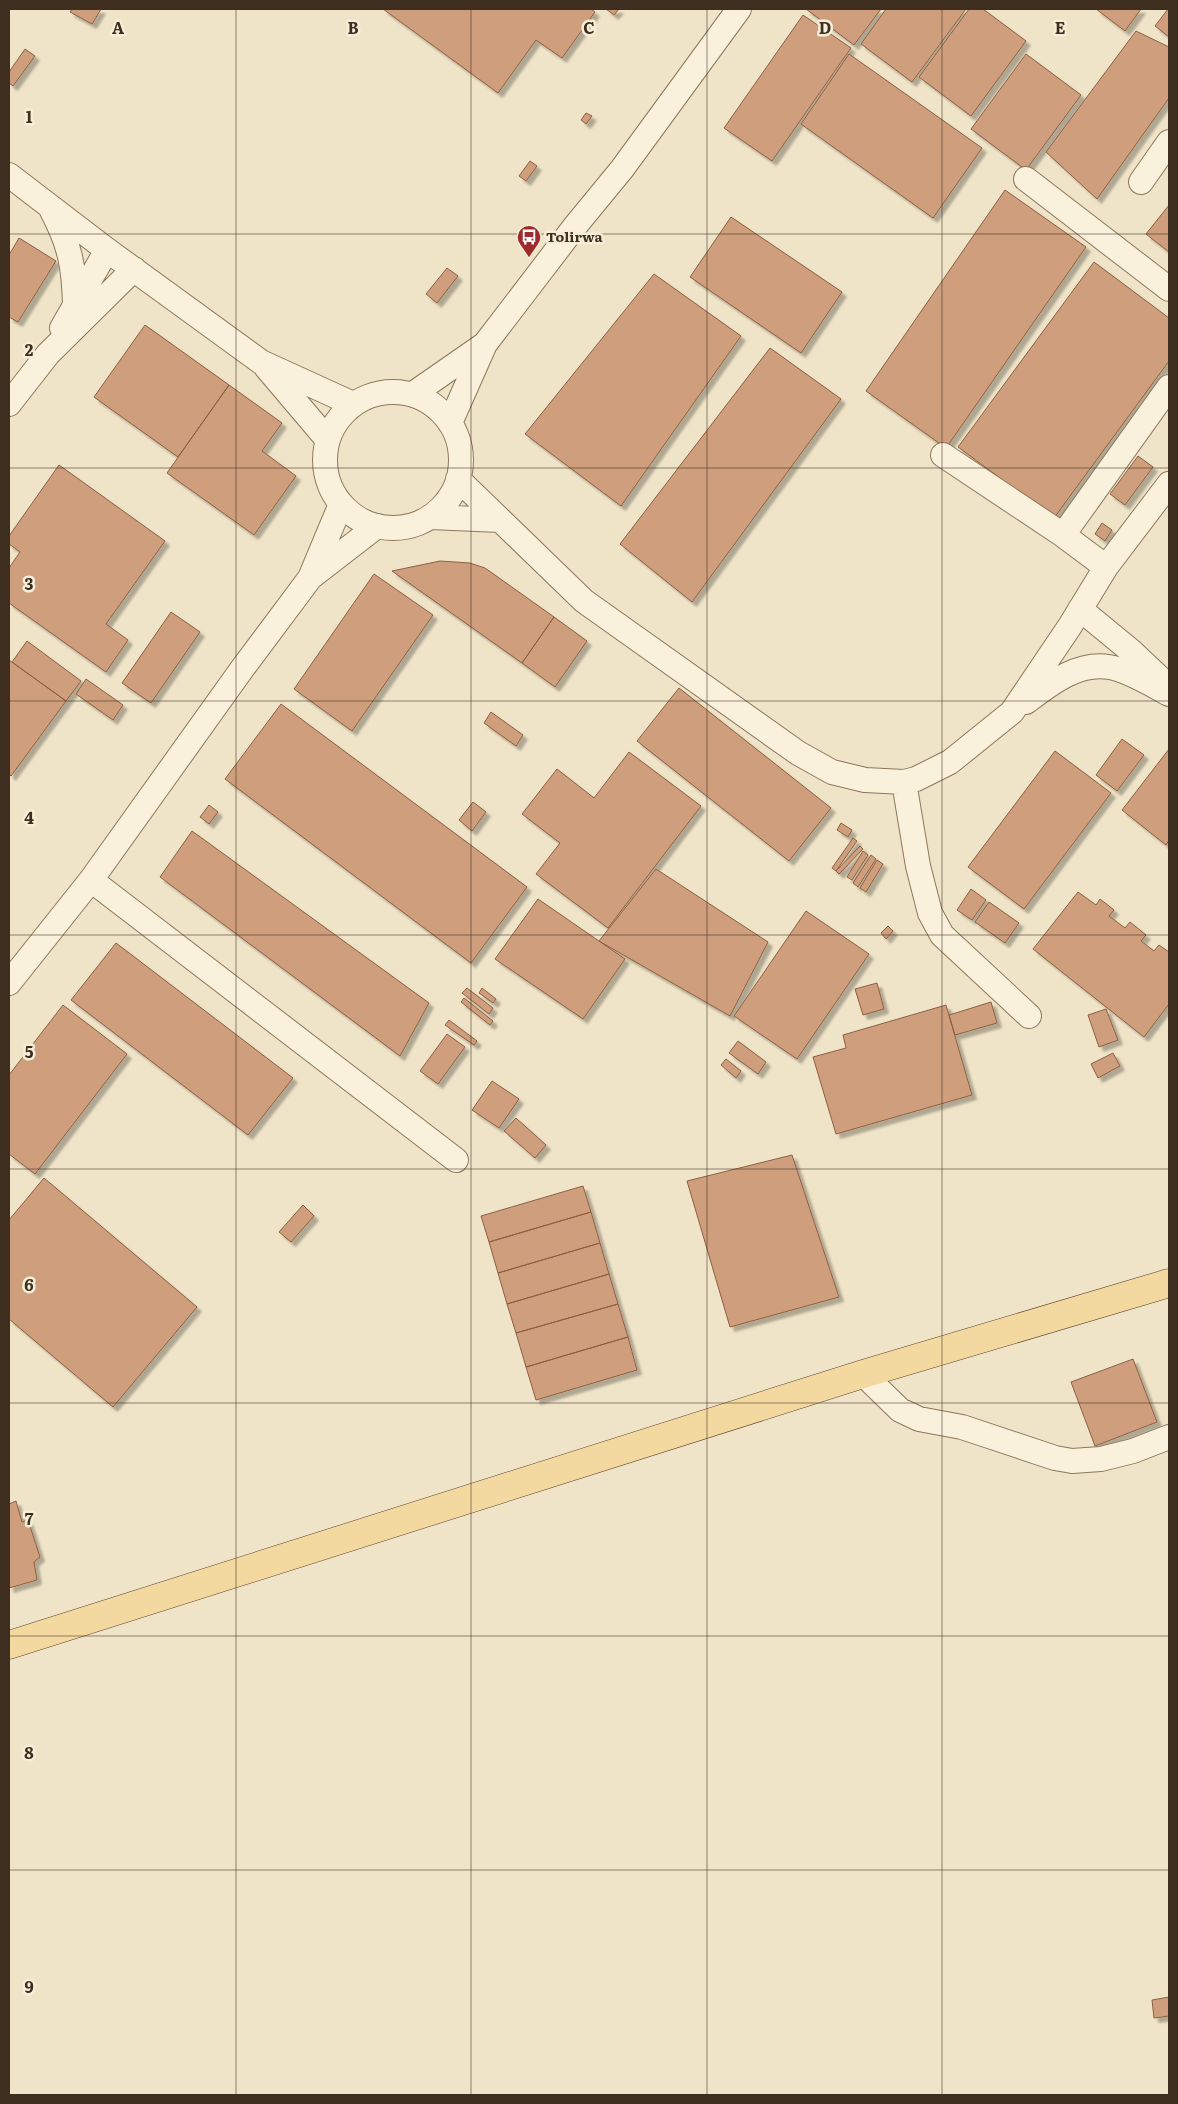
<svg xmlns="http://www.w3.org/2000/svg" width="1178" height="2104" font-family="Literata,serif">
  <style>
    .building { fill: #cf9f7d; stroke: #8d5f41; filter: url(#shadow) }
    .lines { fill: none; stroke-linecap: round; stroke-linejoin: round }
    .minor-casing { stroke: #8d765c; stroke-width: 26 }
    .major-casing { stroke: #5b4430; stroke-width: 29 }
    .minor { stroke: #faf1dc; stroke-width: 24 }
    .major { stroke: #f3d9a0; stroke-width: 28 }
    .grid { fill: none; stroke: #3d2e20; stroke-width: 1; stroke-opacity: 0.55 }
    .labels { text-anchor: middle; stroke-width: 5; stroke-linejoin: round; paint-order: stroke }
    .poi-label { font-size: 14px; font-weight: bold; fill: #3d2e20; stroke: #f7eed8; text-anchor: start }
    .grid-label { font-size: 16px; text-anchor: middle; font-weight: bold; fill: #3d2e20; stroke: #f7eed8; stroke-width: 5; stroke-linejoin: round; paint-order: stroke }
  </style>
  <defs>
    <filter id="shadow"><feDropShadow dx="4.5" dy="4.5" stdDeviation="1" flood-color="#0004"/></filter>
  </defs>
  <rect width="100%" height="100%" fill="#f0e4c8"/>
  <path class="building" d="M72 9H101L92 24 70 12Z
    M383 9H591L595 12 562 58 536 40 498 93Z
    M606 9H619L614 15Z
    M806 9H881L854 45Z
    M886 9H966L912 82 861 44Z
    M969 9H983L1026 41 971 116 919 77Z
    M1096 9H1141L1125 31Z
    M1168 9H1169V37L1155 26Z
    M803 15 851 48 772 161 724 128Z
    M1136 31 1169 47V98L1097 199 1046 152Z
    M25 49 35 56 13 86 9 83V72Z
    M849 54 982 148 933 218 801 124Z
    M1026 54 1081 95 1026 170 971 129Z
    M586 113 592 116 586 124 581 120Z
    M530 161 537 166 526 181 519 176Z
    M1005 190 1086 247 946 448 866 391Z
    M1169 205V252L1146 234Z
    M731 217 842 292 801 353 690 277Z
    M19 238 56 261 18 322 9 317V255Z
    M1094 262 1169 318V361L1054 518 958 447Z
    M447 268 458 276 437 303 426 294Z
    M654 274 741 336 621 506 525 434Z
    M145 325 229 385 178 457 94 397Z
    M770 348 841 399 692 602 620 544Z
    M229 385 282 423 262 451 296 476 254 535 167 473Z
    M1138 456 1153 467 1125 505 1110 494Z
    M59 465 165 541 106 624 128 640 106 672 9 603V568L20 552 9 544V536Z
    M1102 523 1112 530 1105 541 1095 534Z
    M440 561 470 563 485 568 554 617 522 663 392 571Z
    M374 574 433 615 352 731 294 689Z
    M171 612 200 632 151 703 122 683Z
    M554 617 587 641 555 687 522 663Z
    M27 641 81 681 66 701 12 662Z
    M9 660 66 701 11 776 9 774Z
    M86 679 123 705 113 720 76 694Z
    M679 688 831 808 789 861 637 741Z
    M281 704 527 887 471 963 225 779Z
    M491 712 523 735 516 746 484 723Z
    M1122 739 1144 755 1117 791 1096 775Z
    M1169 749V840L1166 845 1122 810Z
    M1055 751 1111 793 1024 909 968 867Z
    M629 752 701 806 608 928 536 874 560 843 522 814 557 769 594 798Z
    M473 802 486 812 472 831 459 820Z
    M209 805 218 812 209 824 200 817Z
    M841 823 852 830 848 837 837 830Z
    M192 831 429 1003 400 1056 160 877Z
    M853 838 857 841 836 871 832 868Z
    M860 846 863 849 839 874 836 871Z
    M863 851 868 855 852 880 847 877Z
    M871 855 876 859 858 887 853 883Z
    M877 860 883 864 866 892 860 888Z
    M656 869 768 942 730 1016 599 941Z
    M971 889 986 900 972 920 957 910Z
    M1078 892 1096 905 1100 899 1114 910 1109 916 1125 928 1130 922 1146 935 1141 941 1154 951 1159 945 1169 952V1004L1144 1037 1033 949Z
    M538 899 625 959 583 1019 495 959Z
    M989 902 1019 923 1005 943 975 922Z
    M806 911 869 954 797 1059 734 1016Z
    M888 926 893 931 886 939 881 933Z
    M116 943 293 1078 248 1135 71 1000Z
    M877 983 884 1009 863 1015 855 989Z
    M467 988 493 1008 489 1014 462 993Z
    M482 988 496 999 493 1003 479 993Z
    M464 998 493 1021 490 1025 461 1002Z
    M991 1002 997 1023 955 1035 949 1015Z
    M63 1005 127 1054 35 1174 9 1154V1075Z
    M946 1005 972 1095 836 1134 813 1057 846 1048 843 1035Z
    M1106 1009 1118 1040 1099 1047 1088 1015Z
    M449 1020 477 1041 474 1045 445 1025Z
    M447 1034 465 1047 438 1084 420 1071Z
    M738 1041 766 1062 758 1074 729 1053Z
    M1113 1053 1120 1066 1098 1078 1091 1064Z
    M726 1059 741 1071 736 1078 721 1065Z
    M492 1081 519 1099 499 1128 472 1110Z
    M516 1118 546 1145 535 1158 504 1131Z
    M792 1155 839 1297 730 1327 687 1181Z
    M44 1178 197 1307 113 1407 9 1319V1220Z
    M583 1186 591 1212 489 1242 481 1216Z
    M303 1205 314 1216 291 1242 279 1232Z
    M591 1212 600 1243 498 1273 489 1242Z
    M600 1243 609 1274 507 1304 498 1273Z
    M609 1274 618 1304 516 1333 507 1304Z
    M618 1304 628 1337 526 1367 516 1333Z
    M628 1337 637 1370 536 1400 526 1367Z
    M1133 1359 1157 1422 1095 1446 1071 1382Z
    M16 1501 22 1522 28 1520 40 1557 34 1562 37 1580 9 1588V1504Z
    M1169 1997V2016L1154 2018 1152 2000Z"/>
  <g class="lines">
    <g class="minor-casing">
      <path id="minor" d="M9 175 107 250 261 362 353 404
        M1026 179 1169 289
        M1141 182 1169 142
        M52 211C70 245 74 266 75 305
        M62 328 107 250
        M266 367 327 439
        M325 460a68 68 0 1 1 136 0a68 68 0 1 1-136 0Z
        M413 394 485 344
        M9 404 48 354 134 269
        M450 423 485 344 576 225 622 169 739 9
        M943 455 1063 535 1106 567
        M458 479 584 601 798 753 832 772 865 780 904 782 916 779 950 762 1012 712 1070 626 1106 567 1169 484
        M430 517 500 520
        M1063 535 1169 387
        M311 577 377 526
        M1080 609 1131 651 1166 684
        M1026 702C1050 684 1077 662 1109 667 1128 670 1152 685 1169 694
        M904 782 918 866 930 913 942 935 1029 1016
        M91 880 456 1160
        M9 983 91 880 242 669 310 578 341 504
        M863 1374 900 1410 919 1419 962 1427 1055 1458 1072 1461 1101 1459 1133 1451 1169 1437"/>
    </g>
    <g class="major-casing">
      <path id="major" d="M9 1645 863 1374 1169 1283"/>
    </g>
    <use href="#minor" class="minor"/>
    <use href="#major" class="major"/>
  </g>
  <path class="grid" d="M236 9V2095M471 9V2095M707 9V2095M942 9V2095M9 234H1169M9 468H1169M9 701H1169M9 935H1169M9 1169H1169M9 1403H1169M9 1636H1169M9 1870H1169"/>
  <defs>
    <g id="bus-pin" transform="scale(1.25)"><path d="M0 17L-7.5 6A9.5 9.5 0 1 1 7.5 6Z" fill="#9e2a2b" stroke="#f7eed8"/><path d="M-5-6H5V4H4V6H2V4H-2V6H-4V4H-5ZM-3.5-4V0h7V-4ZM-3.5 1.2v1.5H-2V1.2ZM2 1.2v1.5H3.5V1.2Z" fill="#fff"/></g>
  </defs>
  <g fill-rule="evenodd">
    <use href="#bus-pin" x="529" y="237"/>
  </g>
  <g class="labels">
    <g class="poi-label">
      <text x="546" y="242">Tolirwa</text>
    </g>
  </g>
  <g class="grid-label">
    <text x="118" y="34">A</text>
    <text x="353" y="34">B</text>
    <text x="589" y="34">C</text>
    <text x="825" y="34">D</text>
    <text x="1060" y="34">E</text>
    <text x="29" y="123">1</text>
    <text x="29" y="356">2</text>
    <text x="29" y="590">3</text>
    <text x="29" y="824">4</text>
    <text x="29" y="1058">5</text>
    <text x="29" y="1291">6</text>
    <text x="29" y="1525">7</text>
    <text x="29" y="1759">8</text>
    <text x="29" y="1993">9</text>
  </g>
  <rect width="1178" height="2104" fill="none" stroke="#3d2e20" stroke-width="20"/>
</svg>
